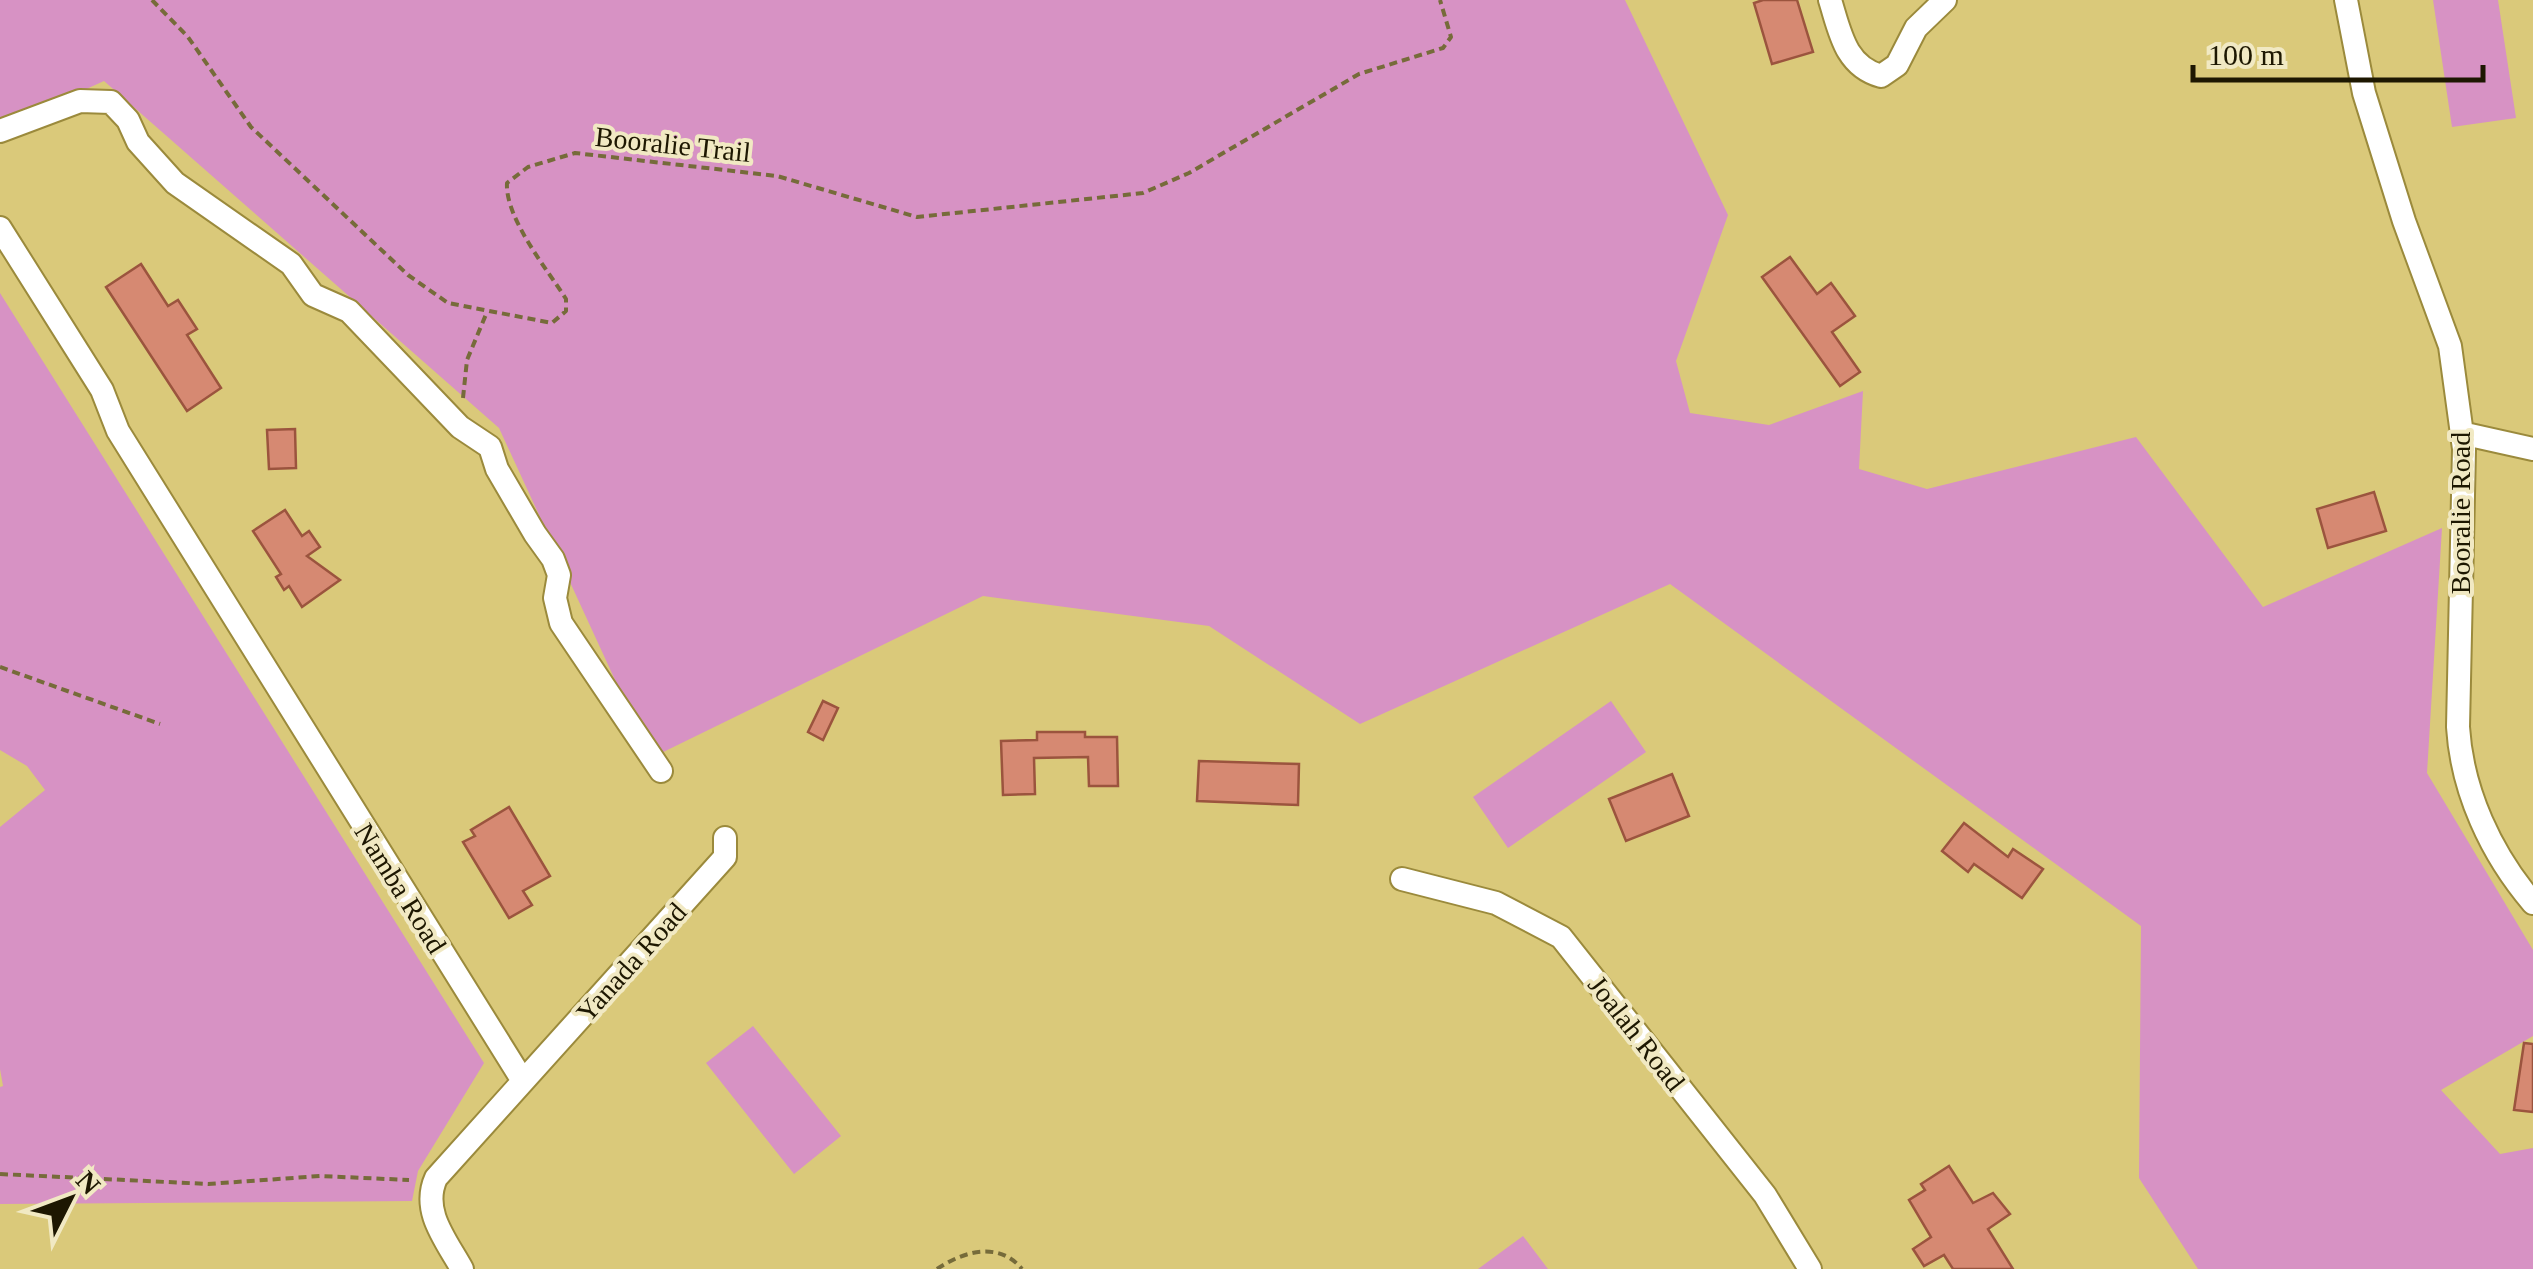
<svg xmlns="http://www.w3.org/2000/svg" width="2533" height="1269" font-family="Georgia,serif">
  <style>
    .green { fill: #d792c4 }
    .building { fill: #d68972; stroke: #9b543e; stroke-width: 2.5 }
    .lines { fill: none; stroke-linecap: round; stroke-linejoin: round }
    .minor-casing { stroke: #9b8a3c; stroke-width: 26 }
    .path { stroke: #766b3a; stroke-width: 4; stroke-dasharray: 8 5; stroke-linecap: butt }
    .minor { stroke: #fff; stroke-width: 22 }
    .labels { text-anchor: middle; stroke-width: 8; stroke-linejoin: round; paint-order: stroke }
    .street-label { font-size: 28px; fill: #1d1701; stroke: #f1e9c3 }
  </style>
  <rect width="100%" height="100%" fill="#dac97a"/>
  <path class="green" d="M0 0H1625L1728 215 1676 361 1690 413 1769 425 1863 391 1859 469 1927 489 2136 437 2263 607 2442 528 2427 773 2533 950V1036L2441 1090 2500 1154 2533 1148V1269H2198L2139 1178 2141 926 1670 584 1360 724 1209 626 983 596 651 758 499 428 104 81 0 128Z
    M2433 0H2498L2516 118 2452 127Z
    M0 293 484 1063 418 1171 412 1201 0 1204V1087L3 1086 0 1069V827L45 790 27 766 0 750Z
    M1611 701 1646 752 1508 848 1473 797Z
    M753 1026 841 1136 794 1174 706 1063Z
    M1523 1236 1548 1269H1478Z"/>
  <path class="building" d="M1763 0H1797L1813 52 1772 64 1754 3Z
    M1790 257 1817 294 1831 283 1855 316 1832 332 1860 372 1840 386 1762 277Z
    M141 264 168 306 178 300 197 329 187 335 221 388 187 411 106 287Z
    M295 429 296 468 269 469 267 430Z
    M2374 492 2386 531 2328 548 2317 509Z
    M285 510 302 536 309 531 320 547 307 556 340 580 302 607 289 586 284 590 276 577 281 574 253 531Z
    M823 701 838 708 823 740 808 732Z
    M1037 732H1085V737H1117L1118 786H1089L1088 757 1034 758 1035 794 1003 795 1001 741 1037 740Z
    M1199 761 1299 764 1298 805 1197 801Z
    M1672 774 1689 816 1626 841 1609 799Z
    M509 807 550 876 523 891 532 905 509 918 463 842 475 836 471 830Z
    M1964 823 2008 857 2013 849 2043 869 2022 898 1974 864 1968 872 1942 851Z
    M2524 1043 2533 1044V1112L2514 1110Z
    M1949 1166 1973 1203 1993 1193 2010 1214 1988 1229 2013 1269H1953L1944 1255 1924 1266 1913 1249 1931 1237 1909 1200 1925 1190 1921 1184Z"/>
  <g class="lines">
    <g class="minor-casing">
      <path id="minor" d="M1830 0C1840 32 1845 66 1881 76L1897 65 1916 28 1945 0
        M2346 0 2364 93 2404 221 2450 346 2464 449 2458 727C2462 791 2491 854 2533 903
        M0 131 80 101 111 102 128 120 138 142 175 183 291 264 313 295 349 311 460 427 490 447 497 469 535 534 553 559 559 575 555 598 561 623 661 771
        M0 228 102 390 118 431 523 1081
        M2461 433 2533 449
        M1402 879 1496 903 1561 937 1765 1195 1810 1269
        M462 1269C446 1240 421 1211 436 1178L725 857V838"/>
    </g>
    <path class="path" d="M152 0 188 37 251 127 408 275 448 303 552 323 566 311V299C547 269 505 218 507 183L528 167 575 153 777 176 917 217 1143 193 1189 173 1359 74 1443 48 1451 37 1440 0
      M463 398 467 360 487 312
      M0 667 160 724
      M0 1174 208 1184 320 1176 409 1180
      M937 1269C964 1251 999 1241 1022 1269"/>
    <use href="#minor" class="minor"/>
  </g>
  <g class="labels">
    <g class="street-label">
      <text transform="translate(673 144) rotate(6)" y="10">Booralie Trail</text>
      <text transform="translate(2460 513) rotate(-90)" y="10">Booralie Road</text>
      <text transform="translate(401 888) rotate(58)" y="10">Namba Road</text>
      <text transform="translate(631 962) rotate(-48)" y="10">Yanada Road</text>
      <text transform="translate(1637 1033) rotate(52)" y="10">Joalah Road</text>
    </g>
  </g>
  <g transform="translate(70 1199) rotate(48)" stroke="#f1e9c3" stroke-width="8" paint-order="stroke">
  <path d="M0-8L18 38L0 25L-18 38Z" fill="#1d1701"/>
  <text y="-15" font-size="28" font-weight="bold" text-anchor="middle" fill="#1d1701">N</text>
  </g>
  <path d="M2193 65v15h290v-15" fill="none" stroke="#1d1701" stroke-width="5"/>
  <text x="2208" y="65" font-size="30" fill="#1d1701" stroke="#f1e9c3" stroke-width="8" paint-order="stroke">100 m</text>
</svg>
